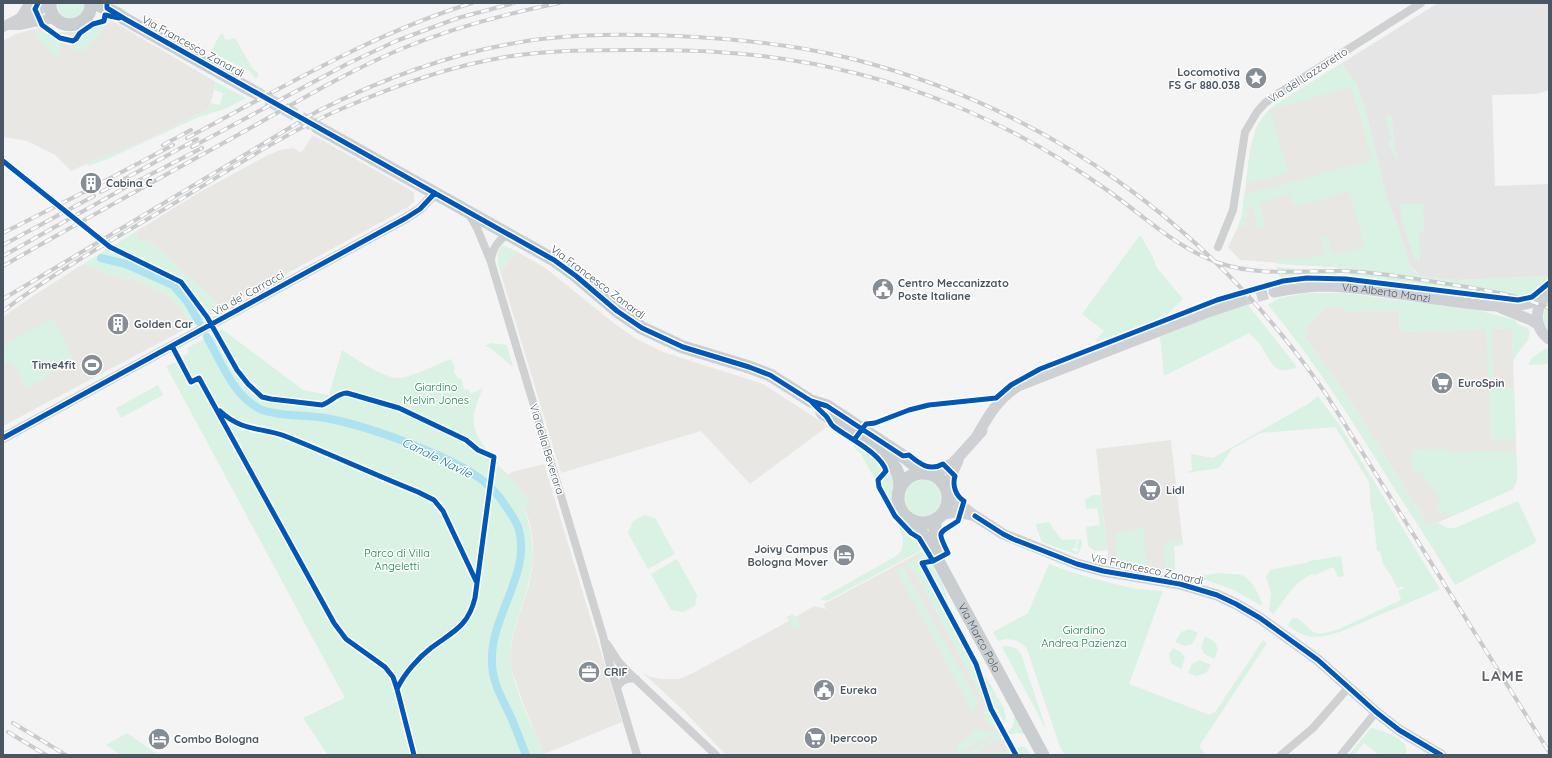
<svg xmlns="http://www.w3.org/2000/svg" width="1552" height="758" font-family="Quicksand,sans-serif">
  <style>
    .commercial { fill: #e8e7e3 }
    .education { fill: #e6e5e6 }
    .green { fill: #d9f2e3 }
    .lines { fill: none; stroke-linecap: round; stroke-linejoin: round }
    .canal { stroke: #aee2f0; stroke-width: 8 }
    .secondary-tunnel { stroke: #d2d4d7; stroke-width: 11; stroke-dasharray: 11 5.5; stroke-linecap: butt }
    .primary-tunnel { stroke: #d2d4d7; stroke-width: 13; stroke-dasharray: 13 6; stroke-linecap: butt }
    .minor { stroke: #ced0d2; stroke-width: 8 }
    .tertiary { stroke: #ced0d2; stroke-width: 10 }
    .secondary { stroke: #ced0d4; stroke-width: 11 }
    .primary { stroke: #caced1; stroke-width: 13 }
    .rail-casing { stroke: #c9cacc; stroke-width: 4 }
    .rail { stroke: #fff; stroke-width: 2.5; stroke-dasharray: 8; stroke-linecap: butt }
    .cycleway-casing { stroke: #fff; stroke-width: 8 }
    .cycleway { stroke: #0057b8; stroke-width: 5 }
    .labels { text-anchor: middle; stroke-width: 3; stroke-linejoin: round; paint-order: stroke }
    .street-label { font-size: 11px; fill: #4a5661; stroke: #fff }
    .poi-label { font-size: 11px; font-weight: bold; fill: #4a5661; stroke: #fff; text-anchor: start }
    .park-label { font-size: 11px; fill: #17864f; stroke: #fff }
    .water-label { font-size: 12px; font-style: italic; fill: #0c7c9b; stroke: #fff }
    .district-label { font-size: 15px; font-weight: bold; letter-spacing: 1px; fill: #5f6368; stroke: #fff }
  </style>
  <rect width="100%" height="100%" fill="#f4f4f4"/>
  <path class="commercial" d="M108 21 114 22 216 82 209 109 145 141 93 161 71 171 55 155 27 141 4 137 3 136V41L16 34 38 28 45 29 51 32H82L96 24Z
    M1342 63 1356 83 1388 203 1354 277 1336 267 1240 260 1228 247 1238 227 1242 216 1250 150 1256 128 1263 117 1271 108Z
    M313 135 409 189 414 193V202L407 208 220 310 214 300 149 240 140 242 135 232 200 192 268 155 280 150 293 148 301 153Z
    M518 252 544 267 615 324 635 338 663 352 763 384 828 426 750 484 701 431 561 473 500 271 508 263 507 261Z
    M83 264 126 281 131 278 166 294 181 308 191 326 3 426V317L27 300Z
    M1326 307H1345V312L1399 310 1400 332 1512 328 1517 478 1516 483 1513 489 1437 523 1435 522 1428 525 1349 398 1304 336 1309 332 1305 327 1313 321Z
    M1171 440 1183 545 1174 546 1175 568 1168 574 1166 573V569L1146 571 1109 565 1096 449Z
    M544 464 622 722 544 754 523 703 511 668 510 653 513 636 529 585 532 568 533 544 530 523 524 507 530 504 508 475 512 472Z
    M919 553 989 686 1003 738 1009 750 1000 755H726L684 711 642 672 650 677 663 679H679L691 674 789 621 795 617 814 606 826 609 824 604Z"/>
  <path class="education" d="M1438 3H1549V90L1537 94 1492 95 1495 186 1549 184V276L1458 280 1438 279 1420 276 1410 265 1396 221 1388 203 1364 105 1356 83 1342 63Z"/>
  <path class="green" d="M58 3H84C85 23 56 23 58 3Z
    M109 24 83 51 79 49 77 52 74 50C75 46 77 45 79 41 88 29 94 25 109 24Z
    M41 32H44L61 43 59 52 60 61 32 34Z
    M223 33 225 40 235 38 253 69 259 74 256 79 249 71 211 52 219 36Z
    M1342 63 1356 83 1364 105 1388 203 1396 221 1410 265 1415 272 1420 276 1458 280 1549 276V280L1532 294 1519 299 1354 277 1336 267 1277 264V259H1305L1326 254 1321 239 1329 236 1331 241 1329 248 1333 254H1338L1364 247 1350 193 1347 191 1325 199 1293 206 1290 194 1260 203 1266 227 1258 229 1252 206 1246 208 1248 217 1244 219 1246 226 1237 228 1242 216 1244 195 1372 160 1351 87 1270 110 1288 173 1246 184C1251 149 1249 124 1281 101Z
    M216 82 246 98 225 109 199 117 110 158 88 166 87 164 93 161 145 141 209 109 210 103 220 105 223 93 214 90Z
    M1392 115 1395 151 1397 152V162L1388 141 1392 140 1385 116Z
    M1400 204H1423L1424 231 1419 232 1420 263 1413 256 1401 218Z
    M135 232 140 242 149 240 214 300 220 310 191 326 181 308 166 294 131 278 126 281 83 264Z
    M1140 235 1152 255 1157 268 1183 299 1166 316 1097 342 1096 340 1104 331 1082 314Z
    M503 245 518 252 507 261 508 263 500 271C497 261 495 252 503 245Z
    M1277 267 1336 273 1338 275 1336 276H1315L1280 280Z
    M1308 293H1343L1477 310 1515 320 1517 324 1528 328C1535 341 1516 349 1513 363L1512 328 1492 329 1494 378H1488L1486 329 1400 332 1399 310 1345 312V307H1326L1313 321 1305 327 1309 332 1304 336 1349 398 1428 525 1435 521 1448 528H1455L1518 501 1537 542 1455 585C1434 549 1411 515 1389 480 1351 419 1315 361 1268 305L1279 298Z
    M1549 301V331C1541 322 1543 311 1549 301Z
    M1248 305 1297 367C1274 377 1271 361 1260 344 1257 340 1253 337 1249 333L1164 376 1160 337 1211 316Z
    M52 318 75 360 45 376V378L26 388 11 361 3 366V345Z
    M222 329 303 390 329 395 342 350C355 358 383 378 398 378 411 378 437 364 451 359L455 368 453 373 456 374 458 379 461 378 464 389 469 390 471 394 483 388C470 418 469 428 490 454L489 459C507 471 520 486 531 504L524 508C538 548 533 572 520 612 516 626 510 640 510 654 510 685 533 726 545 755H328L303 718 345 698 166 366 174 363H176L179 368 186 365 183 357 189 352 187 348Z
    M491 343 507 345 513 367 489 347 484 346Z
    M1545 349H1549V364L1528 365 1532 358Z
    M158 385 163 395 121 418 116 408Z
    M1514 388 1516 440 1490 441 1489 389Z
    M1318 396 1340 426 1440 589C1419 599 1398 607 1377 616 1359 624 1334 637 1313 637 1303 636 1296 631 1288 626L1290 621 1293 618H1297C1317 633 1311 638 1339 629L1401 600 1398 591 1404 588 1403 586 1397 588 1392 577 1383 564 1380 551H1377L1373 513 1371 509 1369 482 1336 428 1334 427 1260 433 1232 449 1219 468 1187 473 1192 470 1191 454 1213 458 1311 402Z
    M852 442 875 459 885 472 874 478 861 454 857 451Z
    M1449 449V452L1516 450C1516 462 1522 484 1509 491L1456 514 1449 515 1444 512 1441 514 1435 507 1441 502 1420 470 1414 473 1412 471 1411 450Z
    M891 469 895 481 891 497 893 509 880 483C881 477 888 475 891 469Z
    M905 498a18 18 0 1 1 36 0a18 18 0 1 1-36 0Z
    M1093 495H1101L1107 550 1095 551 1088 546 1086 527 1100 525 1097 508 1086 509 1085 499Z
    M644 515 655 518 675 554 648 569 628 533 633 521Z
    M895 519C902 527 919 539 922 548L920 551 827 601 820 599 898 555C908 543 901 532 895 519Z
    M1049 522 1060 538 1063 540 1077 539 1075 548 1073 547 1072 550 1077 552 1079 549 1076 548 1079 539 1082 540V545L1078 555 1042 542 1037 529 1036 524Z
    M1143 528 1147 570 1120 567 1119 560H1117L1115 535 1120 531Z
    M1183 540V545L1174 546 1175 568 1172 572 1167 573 1163 543Z
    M924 550 944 587 951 614 923 561 920 557 914 555Z
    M1341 556 1344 576 1338 577 1333 567 1315 575 1313 574C1295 580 1284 601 1273 615L1269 610 1271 593 1266 577 1270 570 1305 563 1310 561Z
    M677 559 697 595 695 606 683 612 671 610 651 574Z
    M913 560H916L921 563 975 664 988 705 999 728C980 729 986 710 983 699L914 572 905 565Z
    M1049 564C1078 575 1108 583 1138 589 1146 590 1155 590 1163 591L1129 684 1210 715 1216 711 1263 640 1267 643 1200 745V747L1206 755H1065L1060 747 1027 649C1020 640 1009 637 998 641L993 632 1028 613Z
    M903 566 977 701V704L973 713 896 570Z
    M1219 573C1226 575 1234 573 1241 575 1251 578 1261 596 1262 606L1234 590 1200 578V576Z
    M793 614 795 617 802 619 797 621 800 627 796 630 794 627 792 629 790 626 791 625 787 617Z
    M1189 629 1198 633 1192 644 1185 646 1175 642 1181 632Z
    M1205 636 1215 642 1218 650 1214 659 1204 654 1201 648Z
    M1008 646 1017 649 1021 654 1047 731 1002 647Z
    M1173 648 1181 652 1185 658 1181 669 1171 663 1169 654Z
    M1199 660 1211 665 1206 673 1197 676 1188 673 1192 664Z
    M984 674 1005 710 1004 711 1006 717 1004 723 994 704Z
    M1014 714 1026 735C1010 727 985 747 971 755H964L995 738 993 735 959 753 956 746C964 738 969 740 976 728 993 734 1016 741 1014 714Z
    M1371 728C1380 730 1400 736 1405 745 1407 748 1406 752 1406 755H1379L1364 743 1354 755H1349Z
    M127 733 158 755H121L106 745Z
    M1021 746 1026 748 1031 755H1000L1008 750 1009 752Z"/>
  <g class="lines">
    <path class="canal" d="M101 258 126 264 173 285 187 301 199 322
      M207 337C222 363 232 394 260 409 274 416 308 415 325 418 359 424 389 435 421 448 454 462 488 476 507 508 512 515 517 523 519 530 531 574 490 617 492 661 492 683 502 698 511 717 516 729 521 742 526 755"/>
    <path class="secondary-tunnel" d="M1241 301 1274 292"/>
    <path class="primary-tunnel" d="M251 90 317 127"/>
    <path class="minor" d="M469 214 477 228 491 262 603 636 609 662 637 755
      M1218 247 1233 210 1245 132 1257 112 1265 103 1279 93 1421 3
      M491 261C492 248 498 241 508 234
      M607 644 618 661 628 672 716 755
      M617 688C621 680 627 677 636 679
      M1281 755 1313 728 1349 687
      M1341 755 1376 712"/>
    <path class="tertiary" d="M20 18 30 3
      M10 25H19L54 18
      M3 27 20 18 37 12 49 3
      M3 438 406 218 420 209 435 193"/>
    <g class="secondary">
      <path id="s1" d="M1274 292C1291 289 1308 286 1325 286 1362 287 1398 294 1435 299 1471 303 1508 313 1543 299"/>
      <path d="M1549 293C1534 306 1533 327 1549 339"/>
      <path d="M1501 308 1531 320 1539 325"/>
      <path d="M977 436C988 416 999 397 1020 385L1205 313 1241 301"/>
      <path d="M934 475 954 462 982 431"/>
      <path d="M947 488 950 478 958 461"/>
      <path d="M949 496 975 516 1003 534 1077 564 1103 571 1180 584 1217 595 1236 604 1260 618 1318 660 1376 712 1399 730 1441 755"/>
      <path d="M943 514 958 512 972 515"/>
    </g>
    <g class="primary">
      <path d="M50 3C49 32 91 32 91 3"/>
      <path d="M94 3 116 13 125 19 251 90"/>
      <path d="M317 127 554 260 576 276 617 311 642 328 683 347 749 367 770 375 811 401 827 406 903 456 924 473"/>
      <path d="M822 413C839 425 888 453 896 469 899 475 900 481 900 487"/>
      <circle cx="923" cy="498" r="25"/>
      <path d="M935 521V540L941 551"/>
      <path id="s2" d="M914 522 929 544 1043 755"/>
    </g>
    <g class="rail-casing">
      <path id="rail" d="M1253 80 1258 76
        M187 138C280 89 371 34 472 3
        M163 145 191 130
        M192 147 347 64 396 41 458 18 514 3
        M99 184 173 145
        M101 192 197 139
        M3 233 88 190
        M3 245 94 196
        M3 256 128 186 202 148
        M3 266C80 222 158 179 236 136 290 106 344 73 401 49 452 28 505 14 559 3
        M3 299 318 111C388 76 463 49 541 39 592 33 644 34 696 37 747 40 799 46 849 58 1048 108 1211 226 1326 394L1549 752
        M3 311C56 271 116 238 173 204 230 170 287 131 348 106 397 85 448 67 500 58 544 50 589 50 634 50 661 50 689 50 717 52 798 57 879 75 953 105 1008 127 1059 156 1107 190 1143 215 1176 248 1219 263 1260 277 1301 270 1343 271 1374 272 1405 277 1435 282 1474 288 1512 293 1549 308
        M13 723 66 755
        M8 732 46 755"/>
    </g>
    <use href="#rail" class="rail"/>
    <g class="cycleway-casing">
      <path id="cycleway" d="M38 3 35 9 42 25 60 38 73 41 76 39 80 33 93 24 104 21 105 15 119 18
        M107 3V8L125 19 554 260 576 276 617 311 642 328 683 347 749 367 770 375 811 401 827 406 903 456 909 455C919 463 929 472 943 464L955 476C952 486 956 496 964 501L958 521C939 534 936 529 948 553L933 561 922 563 976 664 991 709 1016 755
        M3 161 110 247 181 282 207 317 237 370 248 384 262 397 271 399 322 405C331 402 337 393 347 393L399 408 466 440 478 450 494 457 475 598C468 627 452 632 431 648 418 658 404 674 397 689
        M172 346 191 382 199 378 334 623 346 639 385 667 393 677 397 689 414 755
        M811 401C816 407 821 411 826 416 829 419 830 424 833 426 848 438 881 453 886 471L878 480 879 487 895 516 911 533 919 538 933 561
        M220 411C242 432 261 427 285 436 330 454 373 474 418 492L434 500 443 511 476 581
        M3 438 406 218 420 209 435 193
        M854 440 866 424 875 423 909 410 929 405 996 398 1011 385 1040 369 1217 300 1283 281 1307 278 1346 279 1518 300 1532 297 1549 283
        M975 516 1003 534 1013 539 1077 564 1103 571 1180 584 1217 595 1236 604 1260 618 1318 660 1376 712 1399 730 1441 755"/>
    </g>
    <use href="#cycleway" class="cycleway"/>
  </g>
  <defs>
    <g id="sight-disc" transform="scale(1.15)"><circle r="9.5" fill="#868d94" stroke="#fff"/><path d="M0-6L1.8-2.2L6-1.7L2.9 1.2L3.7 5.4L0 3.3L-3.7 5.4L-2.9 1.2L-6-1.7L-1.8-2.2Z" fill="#fff"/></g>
    <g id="building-disc" transform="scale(1.15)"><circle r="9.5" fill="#868d94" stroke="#fff"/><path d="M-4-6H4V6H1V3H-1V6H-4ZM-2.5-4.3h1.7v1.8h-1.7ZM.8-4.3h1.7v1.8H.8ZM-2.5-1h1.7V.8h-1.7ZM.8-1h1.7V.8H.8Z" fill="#fff"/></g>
    <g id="civic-disc" transform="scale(1.15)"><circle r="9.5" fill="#868d94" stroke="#fff"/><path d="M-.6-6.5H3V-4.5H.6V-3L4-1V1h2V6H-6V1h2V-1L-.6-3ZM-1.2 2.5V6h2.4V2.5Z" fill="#fff"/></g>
    <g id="stadium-disc" transform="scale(1.15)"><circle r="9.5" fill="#868d94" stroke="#fff"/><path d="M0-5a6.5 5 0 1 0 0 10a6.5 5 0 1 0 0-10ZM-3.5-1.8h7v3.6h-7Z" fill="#fff"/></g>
    <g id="supermarket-disc" transform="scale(1.15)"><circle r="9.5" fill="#868d94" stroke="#fff"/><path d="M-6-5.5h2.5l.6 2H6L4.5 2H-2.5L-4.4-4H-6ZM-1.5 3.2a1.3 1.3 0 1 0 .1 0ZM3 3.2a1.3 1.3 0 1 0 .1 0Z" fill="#fff"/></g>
    <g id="hotel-disc" transform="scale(1.15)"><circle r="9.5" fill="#868d94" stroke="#fff"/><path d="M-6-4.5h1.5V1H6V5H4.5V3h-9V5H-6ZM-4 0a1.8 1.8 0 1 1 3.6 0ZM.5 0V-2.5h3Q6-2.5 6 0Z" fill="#fff"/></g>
    <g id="office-disc" transform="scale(1.15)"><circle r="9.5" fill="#868d94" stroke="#fff"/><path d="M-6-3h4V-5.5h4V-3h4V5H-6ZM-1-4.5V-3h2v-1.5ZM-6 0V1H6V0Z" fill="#fff"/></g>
  </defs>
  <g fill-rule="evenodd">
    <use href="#sight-disc" x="1256" y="78"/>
    <use href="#building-disc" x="91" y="183"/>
    <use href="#civic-disc" x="883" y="289"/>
    <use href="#building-disc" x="118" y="324"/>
    <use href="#stadium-disc" x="92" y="365"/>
    <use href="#supermarket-disc" x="1442" y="383"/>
    <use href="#supermarket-disc" x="1150" y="490"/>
    <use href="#hotel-disc" x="844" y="555"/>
    <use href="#office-disc" x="589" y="672"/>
    <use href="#civic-disc" x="824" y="690"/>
    <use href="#supermarket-disc" x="815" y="738"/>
    <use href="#hotel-disc" x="159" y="739"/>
  </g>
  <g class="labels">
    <g class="street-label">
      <text transform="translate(193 46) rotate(29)" y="4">Via Francesco Zanardi</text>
      <text transform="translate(1308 75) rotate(-33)" y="4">Via del Lazzaretto</text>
      <text transform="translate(598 282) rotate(37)" y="4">Via Francesco Zanardi</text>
      <text transform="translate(248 293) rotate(-29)" y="4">Via de' Carracci</text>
      <text dy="4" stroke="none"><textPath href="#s1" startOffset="113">Via Alberto Manzi</textPath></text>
      <text transform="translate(547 449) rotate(73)" y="4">Via della Beverara</text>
      <text transform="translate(1147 569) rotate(12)" y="4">Via Francesco Zanardi</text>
      <text dy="4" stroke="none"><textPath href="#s2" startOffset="133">Via Marco Polo</textPath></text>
    </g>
    <g class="poi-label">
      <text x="1240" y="76" text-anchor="end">Locomotiva<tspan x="1240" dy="13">FS Gr 880.038</tspan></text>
      <text x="106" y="187">Cabina C</text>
      <text x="898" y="287">Centro Meccanizzato<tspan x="898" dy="13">Poste Italiane</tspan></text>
      <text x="134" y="328">Golden Car</text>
      <text x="76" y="369" text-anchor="end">Time4fit</text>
      <text x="1458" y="387">EuroSpin</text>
      <text x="1166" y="494">Lidl</text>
      <text x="828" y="553" text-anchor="end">Joivy Campus<tspan x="828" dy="13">Bologna Mover</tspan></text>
      <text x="604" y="676">CRIF</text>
      <text x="840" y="694">Eureka</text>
      <text x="830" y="742">Ipercoop</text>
      <text x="174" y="743">Combo Bologna</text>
    </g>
    <g class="park-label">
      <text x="436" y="391">Giardino<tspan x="436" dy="13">Melvin Jones</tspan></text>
      <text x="397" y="557">Parco di Villa<tspan x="397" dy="13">Angeletti</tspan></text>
      <text x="1084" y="634">Giardino<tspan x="1084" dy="13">Andrea Pazienza</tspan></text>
    </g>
    <g class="water-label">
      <text transform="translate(437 458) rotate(26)" y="4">Canale Navile</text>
    </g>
    <g class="district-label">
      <text x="1503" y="681">LAME</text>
    </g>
  </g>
  <rect width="1552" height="758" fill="none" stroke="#4a5661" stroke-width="8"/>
</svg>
